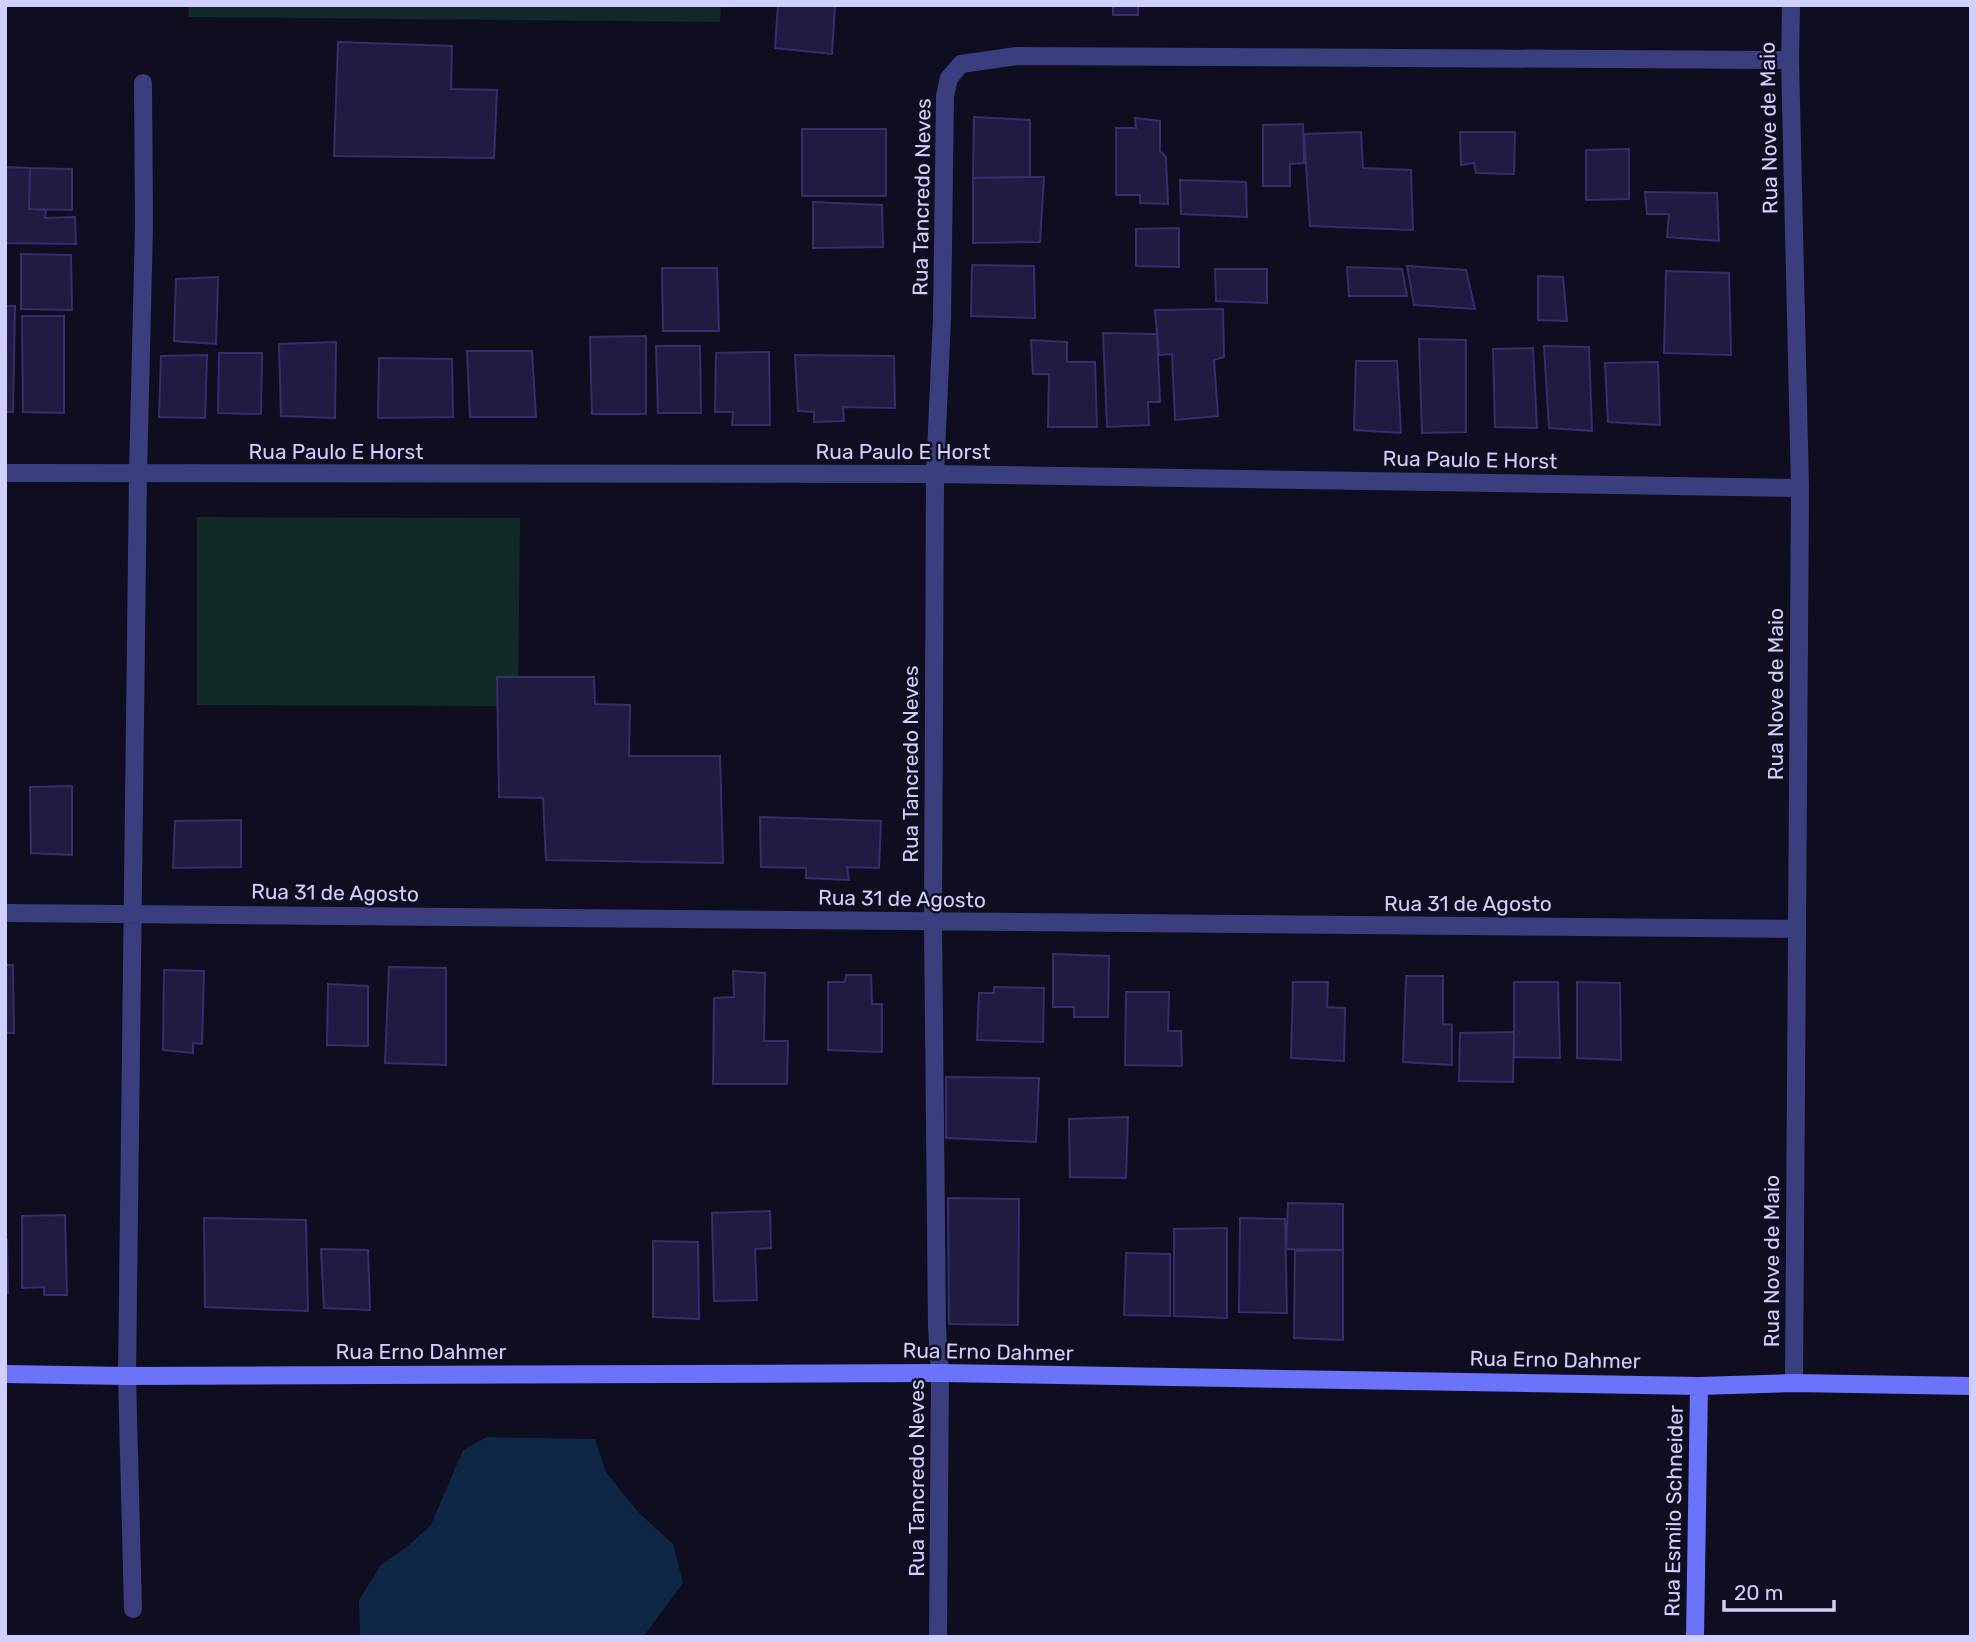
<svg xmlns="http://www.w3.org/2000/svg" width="1976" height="1642" font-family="Rubik,sans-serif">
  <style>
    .green { fill: #112a27 }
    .water { fill: #0e2744 }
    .building { fill: #1f1b41; stroke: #352e6c; stroke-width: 2 }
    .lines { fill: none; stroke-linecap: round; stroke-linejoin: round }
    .lane { stroke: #3b3e7e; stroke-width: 18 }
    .street { stroke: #3b3e7e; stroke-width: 18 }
    .secondary { stroke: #6a73f9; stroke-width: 18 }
    .labels { text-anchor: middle; stroke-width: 5; stroke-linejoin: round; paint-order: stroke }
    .street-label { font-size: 21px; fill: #d1cffd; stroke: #0f0e20 }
  </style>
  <rect width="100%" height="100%" fill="#0f0e20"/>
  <path class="green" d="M189 5H721L720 22 188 17Z
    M197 517 520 518 518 706 197 705Z"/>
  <path class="water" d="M487 1437 595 1439 606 1472 638 1512 673 1544 683 1583 643 1637H360L359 1600 381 1565 408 1546 431 1525 463 1450Z"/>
  <path class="building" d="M778 5H835L832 54 775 48Z
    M1113 5H1138V15H1113Z
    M338 42 452 46 451 89 497 90 494 158 334 156Z
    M974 117 1030 120V177L973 178Z
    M1135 118 1160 121V151L1166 157 1168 204 1140 203V195H1116V128H1136Z
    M1303 124 1304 163 1290 164V186H1263V125Z
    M802 129H886V196H802Z
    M1361 132 1363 168 1411 170 1413 230 1310 226 1304 134Z
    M1460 132H1515L1514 174 1476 173 1474 163 1461 165Z
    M1629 149V199L1586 200V150Z
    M5 167 30 168 29 209 46 210 45 218 75 217 76 244 5 243Z
    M30 168 72 169V210L29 209Z
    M1015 177H1044L1040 242 973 243V178Z
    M1180 180 1246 182 1247 217 1181 214Z
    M1645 192 1717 193 1719 241 1667 237 1669 214H1647Z
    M813 202 882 205 883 247 813 248Z
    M1179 228V267L1136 266V229Z
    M21 254 71 255 72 310 21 309Z
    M972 265 1034 266 1035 318 971 316Z
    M1407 266 1466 270 1475 309 1414 305Z
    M1347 267 1402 269 1407 296H1349Z
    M662 268H717L719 331H663Z
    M1215 269H1267V303L1216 301Z
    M1666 271 1729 273 1731 355 1664 353Z
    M1538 276 1563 277 1567 321 1538 320Z
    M218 277 216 344 174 341 176 279Z
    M5 306H15L13 412H5Z
    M1223 309 1224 357 1214 360 1218 416 1175 420 1172 354 1159 355 1155 310Z
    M22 316H64V413L23 412Z
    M1103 333 1157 334 1160 402H1148L1149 425 1107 427Z
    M646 336V414H592L590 337Z
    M1419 339 1466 340V432L1422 433Z
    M1031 340 1067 342V362H1095L1097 427H1048L1049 374H1033Z
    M336 342 335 418 281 416 279 344Z
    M656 346H700L701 413H658Z
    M1544 346 1589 347 1592 431 1549 428Z
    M1533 348 1537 428 1495 427 1493 349Z
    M467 351H532L536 417H470Z
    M769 352 770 425H732L733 412H715L716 353Z
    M219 353H262L261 414 218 413Z
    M207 355 205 418 159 417 161 356Z
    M795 355 894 356 895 408 843 407 844 421 814 422V412L798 411Z
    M379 358 452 359 453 417 378 418Z
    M1356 361H1397L1401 433 1354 430Z
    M1658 362 1660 425 1608 422 1605 363Z
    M497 677H594L595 704 630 705 629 756H720L723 863 546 860 543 798 499 797Z
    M72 786V855L31 853 30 787Z
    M760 817 881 821 879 868 847 867 849 880 806 878V868L761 867Z
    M241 820V867L173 868 175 821Z
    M1053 954 1109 956 1108 1017H1074V1007H1053Z
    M5 965H13L14 1033H5Z
    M389 967 446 968V1065L385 1063Z
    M164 970 204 971 202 1044 193 1043V1053L163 1050Z
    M733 971 765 973 764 1041H788L787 1084H713L714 998 734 997Z
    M846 975H871L872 1004H882V1052L828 1050V982H845Z
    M1406 976H1443V1024L1452 1025V1065L1403 1062Z
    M1293 982H1328L1327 1007 1345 1008 1344 1061 1291 1058Z
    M1514 982H1558L1560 1058 1514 1057Z
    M1577 982 1620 983 1621 1060 1577 1058Z
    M328 984 368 986V1046L327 1045Z
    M994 987 1044 988 1043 1042 977 1040 979 993H994Z
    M1126 992H1169L1168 1031H1181L1182 1066 1125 1065Z
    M1514 1032 1513 1082 1459 1081 1460 1033Z
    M946 1077 1039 1078 1036 1142 946 1138Z
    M1128 1117 1126 1178 1070 1177 1069 1119Z
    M948 1198 1019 1199 1018 1325 949 1324Z
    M1288 1203 1343 1204V1250L1286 1249Z
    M770 1211 771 1248 755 1249 757 1300 714 1301 712 1213Z
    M65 1215 67 1295H44V1287L22 1288V1216Z
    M204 1218 306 1220 308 1311 205 1307Z
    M1240 1218 1285 1219 1287 1313 1239 1312Z
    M1227 1228V1318L1174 1316V1229Z
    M5 1240H7L8 1293H5Z
    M653 1241 698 1242 699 1319 653 1317Z
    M321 1249 368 1250 370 1310 324 1308Z
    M1343 1250V1340L1294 1338 1295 1251Z
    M1126 1253 1170 1254V1316L1124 1315Z"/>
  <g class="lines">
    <path class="lane" d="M138 475 144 225 143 83"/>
    <path class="street" d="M1791 5 1790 60 1800 488 1794 1383
      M5 473 935 474 1800 488
      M5 913 1797 929
      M133 1609 127 1376 138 475
      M938 1637 940 1373 937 1327 933 923 935 474 942 318 945 96 949 78 961 64 1017 56 1790 60"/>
    <path class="secondary" d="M5 1374 127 1376 940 1373 1699 1386 1794 1383 1971 1386
      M1695 1637 1699 1386"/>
  </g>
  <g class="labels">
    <g class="street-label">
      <text transform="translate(1769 128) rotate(-91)" y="7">Rua Nove de Maio</text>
      <text transform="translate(922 197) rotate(-89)" y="7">Rua Tancredo Neves</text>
      <text x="336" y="459">Rua Paulo E Horst</text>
      <text x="903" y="459">Rua Paulo E Horst</text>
      <text transform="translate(1470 460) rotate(1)" y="7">Rua Paulo E Horst</text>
      <text transform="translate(1776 694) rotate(-90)" y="7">Rua Nove de Maio</text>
      <text transform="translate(911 764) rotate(-90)" y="7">Rua Tancredo Neves</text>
      <text transform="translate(335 893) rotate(1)" y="7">Rua 31 de Agosto</text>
      <text transform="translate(902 899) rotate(1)" y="7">Rua 31 de Agosto</text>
      <text x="1468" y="911">Rua 31 de Agosto</text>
      <text transform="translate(1772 1261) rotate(-90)" y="7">Rua Nove de Maio</text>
      <text x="421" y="1359">Rua Erno Dahmer</text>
      <text transform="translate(988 1352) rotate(1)" y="7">Rua Erno Dahmer</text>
      <text transform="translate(1555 1360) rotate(1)" y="7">Rua Erno Dahmer</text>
      <text transform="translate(917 1478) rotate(-90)" y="7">Rua Tancredo Neves</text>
      <text transform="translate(1674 1511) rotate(-89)" y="7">Rua Esmilo Schneider</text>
    </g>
  </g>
  <rect width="1976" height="1642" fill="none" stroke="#d1cffd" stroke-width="14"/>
  <path d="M1724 1600v10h110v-10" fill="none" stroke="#d1cffd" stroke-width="3.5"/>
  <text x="1734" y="1600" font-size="21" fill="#d1cffd" stroke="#0f0e20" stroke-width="5" paint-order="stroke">20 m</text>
</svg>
